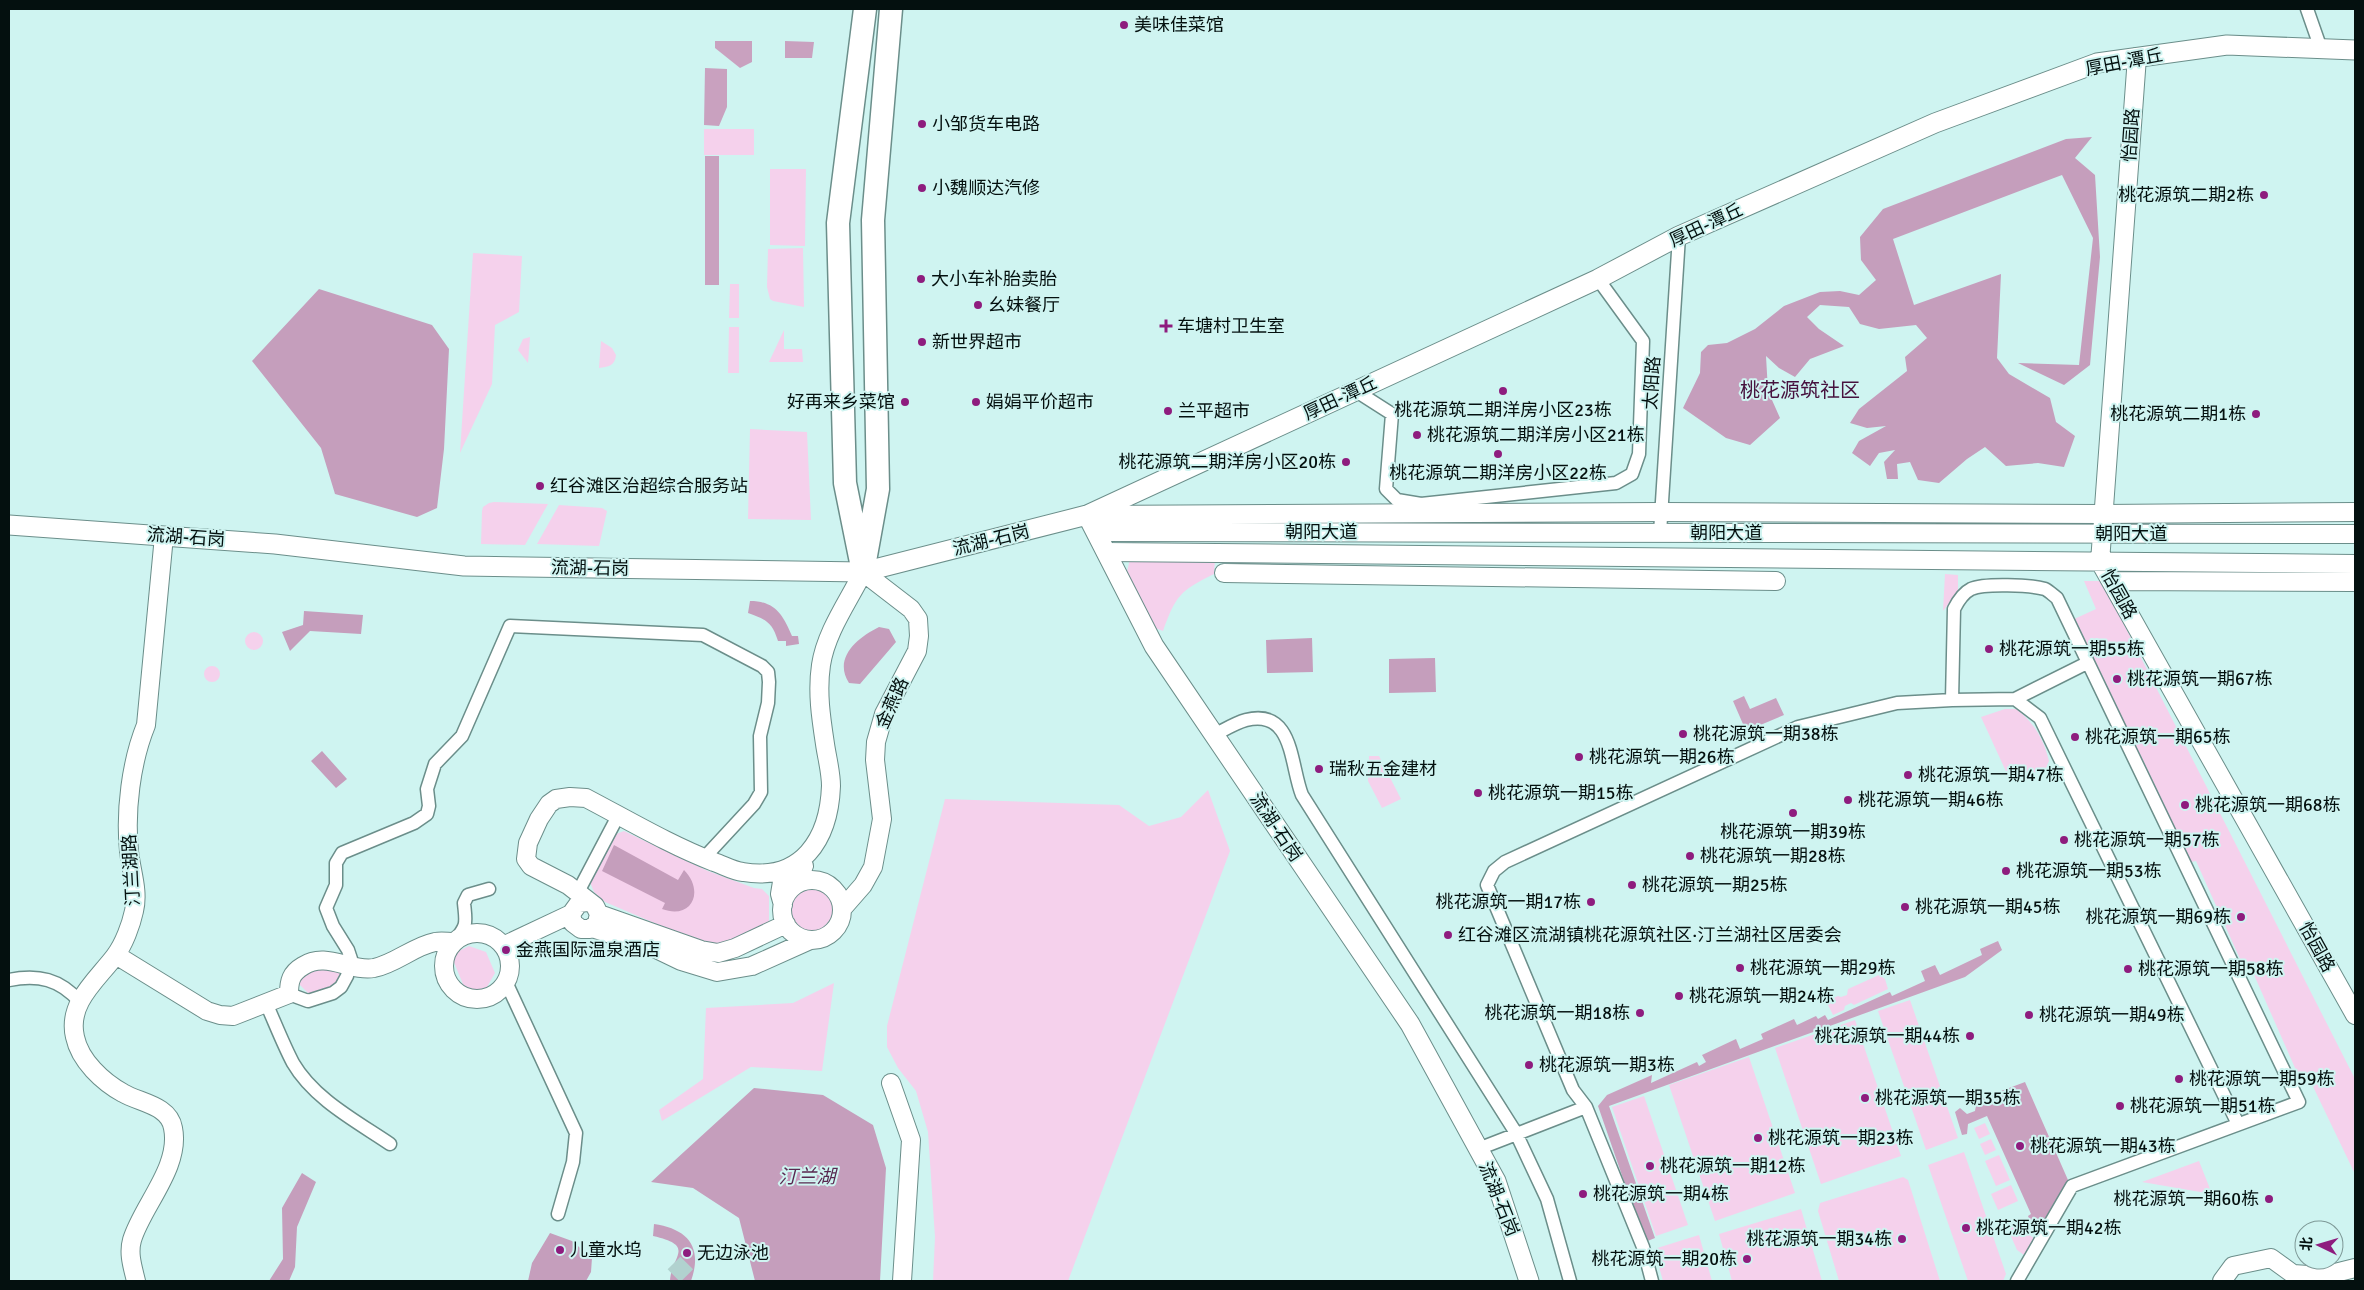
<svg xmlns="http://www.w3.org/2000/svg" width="2364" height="1290" font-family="Signika,'Noto Sans SC',sans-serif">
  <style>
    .green { fill: #f5d1ec }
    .forest { fill: #c9a1bf }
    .water { fill: #c59ebc }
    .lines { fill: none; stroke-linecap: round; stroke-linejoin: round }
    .secondary-tunnel { stroke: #b1d2cf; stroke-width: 18; stroke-dasharray: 18 9; stroke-linecap: butt }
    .street-casing { stroke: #6b8e8a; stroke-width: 15 }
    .secondary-casing { stroke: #6b8e8a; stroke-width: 20 }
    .primary-casing { stroke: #6b8e8a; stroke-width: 21 }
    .highway-casing { stroke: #6b8e8a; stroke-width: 25 }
    .street { stroke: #fff; stroke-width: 12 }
    .secondary { stroke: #fff; stroke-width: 18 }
    .primary { stroke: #fff; stroke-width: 19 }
    .highway { stroke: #fff; stroke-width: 22 }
    .poi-dot { fill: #8e1c7e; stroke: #cff4f1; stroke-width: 2 }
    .labels { text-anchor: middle; stroke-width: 4; stroke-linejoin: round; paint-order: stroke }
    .poi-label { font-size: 18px; fill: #04100f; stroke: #cff4f1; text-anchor: start }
    .street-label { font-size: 18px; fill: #04100f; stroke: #cff4f1 }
    .water-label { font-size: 19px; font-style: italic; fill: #58274f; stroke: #cff4f1 }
    .quarter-label { font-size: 20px; fill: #47123e; stroke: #cff4f1 }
  </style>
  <rect width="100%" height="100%" fill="#cff4f1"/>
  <path class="green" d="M704 129H754V155H704Z
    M770 169H806L805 246 770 245Z
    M803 248 804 307 773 301 770 299 767 287 768 249Z
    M473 253 522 256 519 312 495 325 492 384 460 453Z
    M730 284H739V318H729Z
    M729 327H739V373H728Z
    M784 330V349H802L803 362H769Z
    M530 337 528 363 518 350 523 339Z
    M601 341 612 348 616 355C615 366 608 367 599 368Z
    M750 429 807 432 811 520 748 519Z
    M489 503 494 502 548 504 525 545 481 544 482 511 483 507Z
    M559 505 602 508 607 511 599 546 537 544Z
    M1130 559H1215L1214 574C1180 591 1176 595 1163 631L1155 628 1126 576Z
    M1945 574 1958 575V591L1943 611Z
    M2084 581H2102L2355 1079V1174L2307 1074 2299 1077 2251 968 2245 970 2196 861 2191 862 2140 754 2135 756 2072 620 2096 609Z
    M245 641a9 9 0 1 1 18 0a9 9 0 1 1-18 0Z
    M204 674a8 8 0 1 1 16 0a8 8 0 1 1-16 0Z
    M2005 709H2016C2034 722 2044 740 2049 761L2046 768 2018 780 2009 778 1981 717Z
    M1369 756H1379L1401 799 1382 808 1368 781Z
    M1208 790 1230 851 1068 1281H933L935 1237 928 1132 916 1091 898 1068 887 1047V1026L945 799 1119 805 1149 826 1181 817Z
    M624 831 708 871 754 888 762 889 769 896V924L718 946 699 942 605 902 594 892 590 882 616 834Z
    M787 911a24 24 0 1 1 48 0a24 24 0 1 1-48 0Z
    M469 946 486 952 495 973 487 987 467 994 451 955Z
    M321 965 340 969 341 977 336 984 310 995 298 983 301 976Z
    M1879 975 1885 979 1888 989 1854 1005 1851 1003 1845 1006 1844 1010 1833 1015 1826 1001 1838 996 1841 997 1847 995 1848 989Z
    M834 983 822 1071 751 1067 662 1121 659 1110 703 1079 706 1008 793 1003Z
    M1910 1000 1958 1138 1926 1150 1878 1011Z
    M1855 1020 1901 1156 1821 1184 1775 1048Z
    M1749 1057 1795 1193 1715 1221 1669 1085Z
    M1644 1096 1688 1225 1656 1236 1612 1107Z
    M1985 1123 1990 1134 1979 1139 1974 1128Z
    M1991 1139 1996 1150 1985 1155 1980 1144Z
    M1964 1152 2006 1274 2003 1281H1968L1928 1165Z
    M1999 1155 2010 1180 1996 1186 1985 1161Z
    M2199 1161 2212 1194 2142 1182Z
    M1903 1177 1908 1180 1940 1281H1839L1818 1211 1820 1203Z
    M2011 1185 2018 1201 1998 1210 1991 1194Z
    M1801 1209 1822 1281H1732L1719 1234Z
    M2022 1218 2028 1234 2035 1239 2024 1255 2017 1250 2006 1225Z
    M1699 1235 1712 1281H1663L1654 1249Z"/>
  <path class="forest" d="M715 41H752V62L740 68 715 48Z
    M785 41 814 42 812 58H785Z
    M705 68 727 69V107L719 126 704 125Z
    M705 156H719V285H705Z
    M1744 696 1750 709 1776 698 1784 715 1746 731 1733 701Z
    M1998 941 2002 950 1965 977 1609 1106 1655 1238 1645 1242 1598 1106 1607 1095 1652 1075 1651 1083 1697 1062 1699 1066 1706 1062 1702 1055 1736 1039 1740 1049 1763 1039 1761 1034 1794 1019 1797 1025 1816 1016 1818 1019 1825 1015 1828 1020 1890 992 1892 996 1925 981 1921 971 1935 965 1940 975 1982 955 1980 949Z
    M2025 1082 2068 1180 2040 1233 2034 1231 2028 1216 2031 1214 1987 1116 1968 1124 1967 1134 1962 1135 1955 1112 1960 1108 1967 1114 1975 1111 1977 1100Z"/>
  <path class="water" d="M2092 137 2075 158 2095 175 2100 257 2090 365 2064 385 2018 363 2079 365 2093 238 2062 175 1893 239 1914 305 2001 274 1997 358 2009 374 2050 398 2056 422 2075 436 2064 467 2038 463 2006 466 1985 447 1967 459 1939 483 1918 480 1910 462 1897 464 1898 479H1887L1884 462 1895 450 1879 453 1870 466 1852 453 1859 441 1886 426 1867 428 1850 423 1859 409 1907 371 1905 357 1927 338 1916 325 1879 329 1860 324 1849 307 1820 305 1807 317 1819 329 1844 346 1810 359 1795 377 1779 368 1766 356 1768 391 1780 418 1750 445 1726 438 1683 408 1700 373 1701 352 1708 345 1727 343 1755 329 1784 306 1820 292 1840 291 1859 295 1876 280 1861 260 1860 237 1883 209 2066 139Z
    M319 289 432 325 449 349 444 449 437 508 417 517 335 494 321 448 252 361Z
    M750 601C775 601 783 615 792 636H798L799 644 786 646V641H778C772 622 767 620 748 613Z
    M304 611 363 615 361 634 310 631 290 651 282 632 303 625Z
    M879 627 889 629 896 642 860 684 849 683C833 658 857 638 879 627Z
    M1312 638 1313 672 1267 673 1266 640Z
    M1435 658 1436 692 1389 693V659Z
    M322 751 347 779 336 788 311 761Z
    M614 845 678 880 684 870C705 891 692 920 662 909L665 903 602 871Z
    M754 1088 823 1095 873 1125 886 1168 880 1281H755L739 1218 693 1188 651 1182Z
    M302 1173 316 1182 297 1227 295 1267 289 1281H269L283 1259 282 1208Z
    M654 1224C688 1229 703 1247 691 1281H670C671 1256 697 1246 653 1236Z
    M550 1233 572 1241 592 1258 591 1272 586 1281H528L532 1263Z"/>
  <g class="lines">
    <path class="secondary-tunnel" d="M674 1263 692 1281"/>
    <g class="street-casing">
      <path id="street" d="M2307 9 2321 49
        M1356 391 1392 414 1386 489 1397 500 1421 504 1616 483 1632 474 1639 454 1643 341 1598 279
        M1660 533 1679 236
        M2015 699 2040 718 2238 1124
        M1952 700 2015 699 2087 663
        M1214 735C1224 730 1235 723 1246 720 1294 708 1290 765 1302 795L1516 1133 1547 1199 1570 1281
        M578 892 618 816
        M454 942C468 924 466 924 464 903L468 895 489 889
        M9 980C38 974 60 979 80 1002
        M506 982 576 1133 573 1162 558 1214
        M289 994 308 1001 333 993 341 987 347 976 351 959 348 950 333 926 326 908 336 885V863L342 853 414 823 427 814 429 806 427 789 435 764 462 736 510 626 703 635 762 666 768 672 769 682 768 703 760 736 761 792 754 804 704 858
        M266 1003C275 1023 283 1044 293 1063 314 1099 356 1121 390 1144
        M1478 1149 1586 1107
        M1652 1281 1643 1247 1586 1107 1573 1090 1487 885 1494 871 1505 862 1798 727 1897 703 1952 700 1954 609C1958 601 1963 593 1971 589 1984 583 2031 585 2045 589 2049 591 2053 595 2057 598L2299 1102 2072 1186 2017 1281"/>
    </g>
    <g class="secondary-casing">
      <path id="secondary" d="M2137 57 2100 562 2355 1015
        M1087 515 1661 512 2103 514 2355 512
        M1096 532 2355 534
        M1106 552 2355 564
        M1224 573 1776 581
        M2111 581 2355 582
        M782 910a30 30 0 1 1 60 0a30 30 0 1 1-60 0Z
        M587 902 579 903 571 914 573 923 581 929H590L597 923 599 914 595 906 568 885 531 866 526 859 528 843 539 819 549 804 556 799 570 797 586 798C628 820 670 845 714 862 723 865 733 871 743 872 802 882 829 839 831 786 831 772 827 758 825 744 821 718 817 692 821 665 826 632 848 602 863 572
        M783 905 780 894 782 882 804 866
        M842 909 863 885 873 867 882 819 875 760 876 742 884 714 917 651 919 636 918 619 911 609 863 572
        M599 914 701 950 718 953 735 948 786 924
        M592 928 654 948 681 961 717 972 752 966 810 940
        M444 966a33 33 0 1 1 66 0a33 33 0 1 1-66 0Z
        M503 946 571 914
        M116 955 207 1011 220 1015 233 1016 289 994C289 981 291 973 303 966 326 951 350 972 374 968 395 964 414 946 435 942 441 941 448 942 454 942
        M891 1083 911 1140 902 1281
        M136 1281C133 1268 128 1254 132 1240 142 1206 181 1167 173 1128 169 1105 140 1103 123 1093 103 1082 80 1061 75 1037 67 1003 97 980 115 956 124 944 131 925 134 911 139 891 131 871 129 851 125 811 131 762 146 725L164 536
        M2222 1281 2233 1266 2271 1258 2293 1274 2323 1276 2355 1268"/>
    </g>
    <g class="primary-casing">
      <path id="primary" d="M1087 515 1598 279 1679 236 1935 123 2097 63 2227 45 2355 50
        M9 525 275 544 464 566 863 572 1087 515 1154 646 1410 1024 1496 1181 1529 1281"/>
    </g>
    <g class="highway-casing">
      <path id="highway" d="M865 9 838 223 845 483 863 572 878 489 873 220 891 9"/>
    </g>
    <use href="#street" class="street"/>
    <use href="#secondary" class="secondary"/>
    <use href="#primary" class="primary"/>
    <use href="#highway" class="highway"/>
  </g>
  <g class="poi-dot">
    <circle cx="1124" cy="25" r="5"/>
    <circle cx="922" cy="124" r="5"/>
    <circle cx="922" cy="188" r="5"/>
    <circle cx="2264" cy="195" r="5"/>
    <circle cx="921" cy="279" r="5"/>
    <circle cx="978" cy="305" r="5"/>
    <path d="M1163.5 318.5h5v5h5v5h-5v5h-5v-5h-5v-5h5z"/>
    <circle cx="922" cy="342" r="5"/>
    <circle cx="1503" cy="391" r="5"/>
    <circle cx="905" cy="402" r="5"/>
    <circle cx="976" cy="402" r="5"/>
    <circle cx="1168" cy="411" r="5"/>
    <circle cx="2256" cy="414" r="5"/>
    <circle cx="1417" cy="435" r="5"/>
    <circle cx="1498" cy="454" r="5"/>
    <circle cx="1346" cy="462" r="5"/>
    <circle cx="540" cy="486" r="5"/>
    <circle cx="1989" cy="649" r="5"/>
    <circle cx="2117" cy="679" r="5"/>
    <circle cx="1683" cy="734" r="5"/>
    <circle cx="2075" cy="737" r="5"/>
    <circle cx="1579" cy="757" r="5"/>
    <circle cx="1319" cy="769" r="5"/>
    <circle cx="1908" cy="775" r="5"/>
    <circle cx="1478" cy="793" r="5"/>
    <circle cx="1848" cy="800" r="5"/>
    <circle cx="2185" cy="805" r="5"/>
    <circle cx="1793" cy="813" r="5"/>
    <circle cx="2064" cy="840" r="5"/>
    <circle cx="1690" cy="856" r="5"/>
    <circle cx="2006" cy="871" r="5"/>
    <circle cx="1632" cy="885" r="5"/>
    <circle cx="1591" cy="902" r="5"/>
    <circle cx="1905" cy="907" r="5"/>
    <circle cx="2241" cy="917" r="5"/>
    <circle cx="1448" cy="935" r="5"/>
    <circle cx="506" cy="950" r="5"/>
    <circle cx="1740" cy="968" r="5"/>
    <circle cx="2128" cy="969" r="5"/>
    <circle cx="1679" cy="996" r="5"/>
    <circle cx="1640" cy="1013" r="5"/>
    <circle cx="2029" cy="1015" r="5"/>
    <circle cx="1970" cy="1036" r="5"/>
    <circle cx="1529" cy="1065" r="5"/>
    <circle cx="2179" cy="1079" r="5"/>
    <circle cx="1865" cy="1098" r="5"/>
    <circle cx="2120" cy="1106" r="5"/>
    <circle cx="1758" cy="1138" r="5"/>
    <circle cx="2020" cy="1146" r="5"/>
    <circle cx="1650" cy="1166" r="5"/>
    <circle cx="1583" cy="1194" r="5"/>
    <circle cx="2269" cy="1199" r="5"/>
    <circle cx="1966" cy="1228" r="5"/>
    <circle cx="1902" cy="1239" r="5"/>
    <circle cx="560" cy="1250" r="5"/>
    <circle cx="687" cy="1253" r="5"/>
    <circle cx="1747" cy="1259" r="5"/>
  </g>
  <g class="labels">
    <g class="poi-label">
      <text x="1134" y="31">美味佳菜馆</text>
      <text x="932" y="130">小邹货车电路</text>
      <text x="932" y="194">小魏顺达汽修</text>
      <text x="2254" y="201" text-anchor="end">桃花源筑二期2栋</text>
      <text x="931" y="285">大小车补胎卖胎</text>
      <text x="988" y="311">幺妹餐厅</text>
      <text x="1177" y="332">车塘村卫生室</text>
      <text x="932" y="348">新世界超市</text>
      <text x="895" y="408" text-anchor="end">好再来乡菜馆</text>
      <text x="986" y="408">娟娟平价超市</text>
      <text x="1503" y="416" text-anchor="middle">桃花源筑二期洋房小区23栋</text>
      <text x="1178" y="417">兰平超市</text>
      <text x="2246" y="420" text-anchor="end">桃花源筑二期1栋</text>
      <text x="1427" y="441">桃花源筑二期洋房小区21栋</text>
      <text x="1336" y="468" text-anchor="end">桃花源筑二期洋房小区20栋</text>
      <text x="1498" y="479" text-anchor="middle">桃花源筑二期洋房小区22栋</text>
      <text x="550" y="492">红谷滩区治超综合服务站</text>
      <text x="1999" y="655">桃花源筑一期55栋</text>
      <text x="2127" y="685">桃花源筑一期67栋</text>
      <text x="1693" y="740">桃花源筑一期38栋</text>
      <text x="2085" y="743">桃花源筑一期65栋</text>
      <text x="1589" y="763">桃花源筑一期26栋</text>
      <text x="1329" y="775">瑞秋五金建材</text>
      <text x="1918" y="781">桃花源筑一期47栋</text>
      <text x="1488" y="799">桃花源筑一期15栋</text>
      <text x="1858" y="806">桃花源筑一期46栋</text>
      <text x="2195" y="811">桃花源筑一期68栋</text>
      <text x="1793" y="838" text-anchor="middle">桃花源筑一期39栋</text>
      <text x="2074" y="846">桃花源筑一期57栋</text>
      <text x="1700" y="862">桃花源筑一期28栋</text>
      <text x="2016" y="877">桃花源筑一期53栋</text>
      <text x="1642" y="891">桃花源筑一期25栋</text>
      <text x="1581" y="908" text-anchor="end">桃花源筑一期17栋</text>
      <text x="1915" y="913">桃花源筑一期45栋</text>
      <text x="2231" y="923" text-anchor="end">桃花源筑一期69栋</text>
      <text x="1458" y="941">红谷滩区流湖镇桃花源筑社区·汀兰湖社区居委会</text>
      <text x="516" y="956">金燕国际温泉酒店</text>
      <text x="1750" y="974">桃花源筑一期29栋</text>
      <text x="2138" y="975">桃花源筑一期58栋</text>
      <text x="1689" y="1002">桃花源筑一期24栋</text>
      <text x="1630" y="1019" text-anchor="end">桃花源筑一期18栋</text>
      <text x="2039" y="1021">桃花源筑一期49栋</text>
      <text x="1960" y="1042" text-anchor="end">桃花源筑一期44栋</text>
      <text x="1539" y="1071">桃花源筑一期3栋</text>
      <text x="2189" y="1085">桃花源筑一期59栋</text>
      <text x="1875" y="1104">桃花源筑一期35栋</text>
      <text x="2130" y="1112">桃花源筑一期51栋</text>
      <text x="1768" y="1144">桃花源筑一期23栋</text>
      <text x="2030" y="1152">桃花源筑一期43栋</text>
      <text x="1660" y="1172">桃花源筑一期12栋</text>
      <text x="1593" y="1200">桃花源筑一期4栋</text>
      <text x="2259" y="1205" text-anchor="end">桃花源筑一期60栋</text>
      <text x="1976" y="1234">桃花源筑一期42栋</text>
      <text x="1892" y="1245" text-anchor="end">桃花源筑一期34栋</text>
      <text x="570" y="1256">儿童水坞</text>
      <text x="697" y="1259">无边泳池</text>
      <text x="1737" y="1265" text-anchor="end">桃花源筑一期20栋</text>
    </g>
    <g class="street-label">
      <text transform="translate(2124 62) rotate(-11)" y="6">厚田-潭丘</text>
      <text transform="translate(2131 135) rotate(-86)" y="6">怡园路</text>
      <text transform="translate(1706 225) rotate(-25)" y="6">厚田-潭丘</text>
      <text transform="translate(1652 383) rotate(-86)" y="6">太阳路</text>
      <text transform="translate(1340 398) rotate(-25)" y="6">厚田-潭丘</text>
      <text x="1321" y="538">朝阳大道</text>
      <text x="1726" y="539">朝阳大道</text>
      <text x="2131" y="540">朝阳大道</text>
      <text transform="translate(186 537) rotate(4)" y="6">流湖-石岗</text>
      <text transform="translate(991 540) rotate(-14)" y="6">流湖-石岗</text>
      <text transform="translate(590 568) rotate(1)" y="6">流湖-石岗</text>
      <text transform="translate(2119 594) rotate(61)" y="6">怡园路</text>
      <text transform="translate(892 703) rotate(-66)" y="6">金燕路</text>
      <text transform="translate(1276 827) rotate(56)" y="6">流湖-石岗</text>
      <text transform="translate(131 870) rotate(-93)" y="6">汀兰湖路</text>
      <text transform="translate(2317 947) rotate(61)" y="6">怡园路</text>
      <text transform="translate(1499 1199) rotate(68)" y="6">流湖-石岗</text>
    </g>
    <g class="water-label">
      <text x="807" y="1183">汀兰湖</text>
    </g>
    <g class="quarter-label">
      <text x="1800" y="397">桃花源筑社区</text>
    </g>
  </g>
  <rect width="2364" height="1290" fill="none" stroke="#04100f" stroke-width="20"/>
  <g transform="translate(2319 1245) rotate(275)"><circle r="24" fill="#cff4f1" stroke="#7e9997"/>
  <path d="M0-4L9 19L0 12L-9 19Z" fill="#8e1c7e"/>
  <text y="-8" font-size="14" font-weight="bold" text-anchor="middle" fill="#04100f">北</text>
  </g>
</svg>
